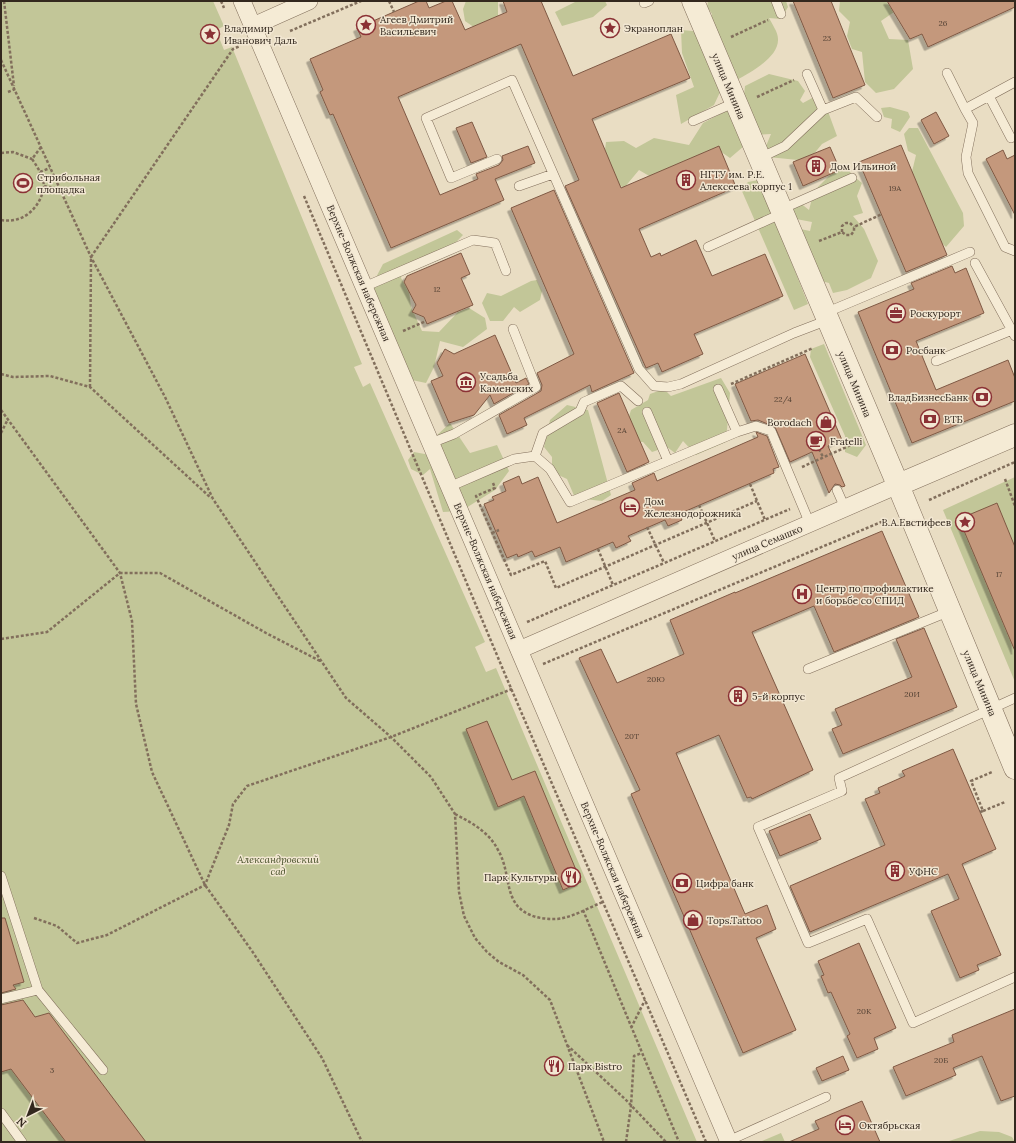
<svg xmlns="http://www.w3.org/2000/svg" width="1016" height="1143" font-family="Lora,serif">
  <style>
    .green { fill: #c2c698 }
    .building { fill: #c4987c; stroke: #7f5944; filter: url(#shadow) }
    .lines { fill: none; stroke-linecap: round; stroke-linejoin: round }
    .service-casing { stroke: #826f5c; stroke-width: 10 }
    .minor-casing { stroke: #826f5c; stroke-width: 18 }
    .tertiary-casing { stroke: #826f5c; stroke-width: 23 }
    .path { stroke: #826f5c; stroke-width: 2.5; stroke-dasharray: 3 2; stroke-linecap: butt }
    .service { stroke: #f5ebd5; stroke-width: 9 }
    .minor { stroke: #f5ebd5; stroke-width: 17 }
    .tertiary { stroke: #f5ebd5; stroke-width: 22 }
    .labels { text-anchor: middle; stroke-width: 3; stroke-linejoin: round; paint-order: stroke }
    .number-label { font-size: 8px; fill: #574436 }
    .poi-label { font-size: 10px; fill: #33281e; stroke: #f2e7d2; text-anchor: start }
    .street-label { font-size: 10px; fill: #33281e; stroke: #f2e7d2 }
    .park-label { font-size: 10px; font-style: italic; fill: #454e27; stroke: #f2e7d2 }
  </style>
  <defs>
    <filter id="shadow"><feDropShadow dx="-3.5" dy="3.5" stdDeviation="0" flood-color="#0004"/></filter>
  </defs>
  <rect width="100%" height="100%" fill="#e9ddc3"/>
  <path class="green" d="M1 1H213L224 26 216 30 224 50 232 47 362 364 354 367 363 387 370 383 485 642 475 647 486 672 496 668 697 1142H1Z
    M466 1H498V16L478 30 465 21 463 9Z
    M577 1H605L607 5 593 17 562 26 555 12Z
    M708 1H786L788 7 781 19 769 18C772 24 778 32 778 39 779 57 751 72 737 80L707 34 712 14 707 7Z
    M840 1H886L894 12 881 21 889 39 908 40 913 69 894 89 876 93 865 82 862 52 852 49 847 36 850 22 839 11Z
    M681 30 693 31 708 43 721 90 714 105 681 124 676 95 694 87 682 53Z
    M769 74 798 81 805 91 800 100 803 103 814 97 826 106 837 136 822 144 808 161 768 157 764 151 771 134 754 135 743 104 745 86Z
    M890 107 908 112 910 117 900 132 891 128 892 119 884 117 881 108Z
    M726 111 735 113 744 146 730 158 717 149 656 180 639 170 624 188 607 178 603 165 606 142 624 141 636 148 654 138 689 145 703 123Z
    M909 128H918L963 213 964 226 946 247 926 229 911 176 916 155 908 151 904 134Z
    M837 168 849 169 851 174 862 183 857 196 863 213 853 216 864 229 878 261 871 278 847 290 833 293 829 283 813 279 800 229 810 231 812 222 796 219 789 206 799 202 809 210 814 191Z
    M759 180 808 304 794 310 741 189 748 182Z
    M457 230 463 235 439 260 402 274 401 278 409 291 411 307 422 331 439 332 458 312 469 308 485 318 487 329 463 347 440 341 434 367 426 383 407 379 371 287 383 264Z
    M537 280 542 291 540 300 520 312 514 307 503 321H490L482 303 487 293 501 296 531 281Z
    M824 344 866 445 857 457 845 452V436L810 357 811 349Z
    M721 378 730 393 726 442 696 455 683 441 675 453 667 447 652 452 643 442 630 441 626 426 631 410 648 400 650 394 664 389 671 396Z
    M567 405 588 410 611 495 602 501 575 498 567 479 552 472V457L544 447 550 420Z
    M450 423 470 453 497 445 509 471 495 490 461 511 443 512 430 469 423 475 411 469 408 460 414 452 430 455 434 438Z
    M1015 477V682L943 510Z
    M980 1131 999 1132 1012 1137 1015 1142H946Z
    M781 1133 785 1142H761L762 1141Z"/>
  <path class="building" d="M419 1H426L429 8 446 1H452L465 30 507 12 503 1H541L573 76 671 34 690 78 592 119 621 188 719 146 736 187 639 229 651 257 660 253 661 256 696 240 712 276 765 254 783 296 694 334 703 354 662 372 658 363 646 368 565 186 579 180 521 44 398 97 440 195 478 179 476 174 499 165 503 160 502 156 528 146 535 163 495 179 504 200 391 248 333 114 330 115 320 92 323 90 310 59 361 37 357 28Z
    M793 1H831L865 85 833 98Z
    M887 1H1015V7L928 47 922 34 910 39Z
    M936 112 949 136 934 144 921 120Z
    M472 122 487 157 471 163 456 128Z
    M901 145 947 255 906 272 859 162Z
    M830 147 840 170 803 186 793 162Z
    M1003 150 1007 159 1015 155V215L986 159Z
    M554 190 634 373 592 392 590 385 524 418 527 425 507 434 499 415 541 391 542 385 537 373 574 354 511 208Z
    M461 253 470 274 461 278 473 305 427 324 424 317 412 312 416 305 404 282 407 276Z
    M952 266 955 273 966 268 984 313 916 341 936 390 1008 360 1015 378V401L912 443 858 312 914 289 911 283Z
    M495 335 516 383 526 378 529 384 494 404 490 395 474 415 449 423 431 381 443 376 437 363 445 349 454 354Z
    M805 354 842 440 828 446 845 486 842 487 840 485 835 484 829 493 812 452 790 462 775 427 758 420 751 421 735 384Z
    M619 393 649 462 627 472 597 403Z
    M756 432 767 436 779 467 773 469 774 473 679 514 682 520 668 526 665 520 628 536 631 541 616 548 613 542 566 562 560 547 535 557 532 551 518 557 517 554 507 558 484 504 494 500 492 497 506 491 503 483 519 476 522 484 538 477 557 523 635 490 632 483 654 473 657 481 758 437Z
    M997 503 1015 547V651L959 519Z
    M882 531 919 617 834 652 814 606 752 632 813 770 752 799 751 797 747 798 719 735 676 753 745 914 767 905 776 929 756 938 796 1030 743 1053 631 794 640 790 579 658 601 649 617 683 684 654 670 620 735 592V593Z
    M924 628 957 707 843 754 832 729 842 725 835 709 912 677 896 639Z
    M487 721 512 780 535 771 581 882 563 890 524 796 498 807 466 729Z
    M953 749 996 849 962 864 1001 955 977 965 979 970 960 978 931 911 959 899 948 874 810 932 790 886 885 845 865 799 880 793 878 788 905 776 902 771Z
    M810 814 821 839 780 856 769 831Z
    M1 918H5L24 982 13 985 16 989 1 993Z
    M859 943 896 1028 874 1038 878 1049 857 1058 847 1036 850 1034 831 992 828 993 821 976 824 975 818 961Z
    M23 1000 35 1017 49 1013 146 1142H66L11 1069 1 1072V1005Z
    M1015 1009V1096L1001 1101 982 1056 953 1068 956 1075 906 1096 893 1067 954 1042 952 1035Z
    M843 1056 849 1070 822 1081 816 1068Z
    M862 1101 880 1142H789L819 1129 815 1121Z"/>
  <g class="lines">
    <g class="service-casing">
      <path id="service" d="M776 1 781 14
        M644 3 649 1
        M947 73 965 109
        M1015 82 965 109 973 123 966 157 968 173 1005 247 1015 251
        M989 96 1011 138
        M823 110 856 97 877 117
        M693 121 736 102
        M760 158 785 146 823 110 807 74
        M497 159 451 178 426 118 512 80 639 369 654 386 668 387 681 384 794 333 828 320
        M519 186 553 174
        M782 209 852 178
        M708 247 783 213
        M975 263 1015 336
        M364 287 473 240 495 243 506 271
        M825 313 970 252
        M936 361 1012 330
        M718 389 737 432
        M647 412 668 461
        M431 443 454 434 536 387 513 329
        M535 456 543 433 580 411 584 402 621 386 638 401
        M449 487 514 459 535 456 550 469 570 502 737 432 756 426 771 431 810 524
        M837 490 845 508
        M808 669 950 611
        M1015 698 839 778 842 791 758 827 808 943 867 919 913 1023 1015 977
        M1 876 38 990 1 999
        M38 990 103 1070
        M1 1113 22 1142
        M728 1141 826 1097"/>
    </g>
    <g class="minor-casing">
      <path id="minor" d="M242 1 729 1142
        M253 26 309 1
        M519 650 898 485"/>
    </g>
    <g class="tertiary-casing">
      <path id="tertiary" d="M693 1 898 485 1015 768
        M898 485 1015 435"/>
    </g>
    <path class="path" d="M4 1 14 86
      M221 1 224 8
      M389 1 394 12
      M290 31 361 1
      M731 37 768 20
      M1 60 91 257 165 397 213 499 346 698 391 737 431 777 455 814 459 892 464 916 475 938 487 952 499 962 523 975 550 1000 604 1142
      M8 92 15 89
      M757 97 794 80
      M41 147 32 159C38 168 43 175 44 186L59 189
      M1 153 13 152 32 159
      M40 172 50 168
      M304 196 507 679 706 1142
      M1 220C24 224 41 207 44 186
      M842 232V226L846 223H850L854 227
      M819 241 842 232 846 235H851L854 231V227L882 214
      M403 331 426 321
      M1 374 13 377 50 376 90 387 211 498
      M731 384 813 348
      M90 387 91 257 233 49 240 46
      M1 410 120 573 132 621 136 704 152 772 205 885 252 951 322 1058 362 1142
      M1 433 8 419
      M819 449 823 457
      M802 467 853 444
      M1005 479 1015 506
      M493 483 495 488 476 496 511 575 545 561 556 588 757 501
      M750 484 765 520
      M929 500 1015 462
      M699 505 715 541
      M647 527 664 563
      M492 533 499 530
      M598 549 613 585
      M527 622 790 509
      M1 639 47 632 120 573H160L266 633 320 661
      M543 664 886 520
      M983 811 1005 802
      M980 812 983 811 971 781 992 772
      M455 814C472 823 489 832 498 850 513 875 501 907 536 917 545 919 555 920 563 918 577 915 590 907 603 902
      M583 910 679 1142
      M34 918 57 926 77 943 107 935 205 885 229 825 233 804 247 786 391 737 512 689
      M631 1028 645 1000
      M567 1045 626 1100 666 1142
      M626 1142 631 1106 634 1056 642 1053"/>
    <use href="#service" class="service"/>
    <use href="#minor" class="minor"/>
    <use href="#tertiary" class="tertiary"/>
  </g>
  <defs>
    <g id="sight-ring" transform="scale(1)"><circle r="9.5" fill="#f2e7d2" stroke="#8b3135" stroke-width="1.5"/><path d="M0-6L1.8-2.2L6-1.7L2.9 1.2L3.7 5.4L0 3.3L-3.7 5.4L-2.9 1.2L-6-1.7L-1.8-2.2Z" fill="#8b3135"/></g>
    <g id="building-ring" transform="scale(1)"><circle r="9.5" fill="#f2e7d2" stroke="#8b3135" stroke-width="1.5"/><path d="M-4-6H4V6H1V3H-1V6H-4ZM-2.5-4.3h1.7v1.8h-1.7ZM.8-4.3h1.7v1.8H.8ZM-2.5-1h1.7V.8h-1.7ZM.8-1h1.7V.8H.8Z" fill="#8b3135"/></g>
    <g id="stadium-ring" transform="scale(1)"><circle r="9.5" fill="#f2e7d2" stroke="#8b3135" stroke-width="1.5"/><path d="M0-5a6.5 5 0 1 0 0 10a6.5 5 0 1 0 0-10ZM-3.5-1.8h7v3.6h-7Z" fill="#8b3135"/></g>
    <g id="office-ring" transform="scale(1)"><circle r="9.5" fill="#f2e7d2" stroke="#8b3135" stroke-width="1.5"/><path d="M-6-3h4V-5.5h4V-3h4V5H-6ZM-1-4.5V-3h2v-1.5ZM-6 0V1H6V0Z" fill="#8b3135"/></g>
    <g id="bank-ring" transform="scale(1)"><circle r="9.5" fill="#f2e7d2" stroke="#8b3135" stroke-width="1.5"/><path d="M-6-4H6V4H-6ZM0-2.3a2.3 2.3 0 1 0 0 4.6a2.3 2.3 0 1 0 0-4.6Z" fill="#8b3135"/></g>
    <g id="museum-ring" transform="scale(1)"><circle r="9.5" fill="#f2e7d2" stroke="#8b3135" stroke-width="1.5"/><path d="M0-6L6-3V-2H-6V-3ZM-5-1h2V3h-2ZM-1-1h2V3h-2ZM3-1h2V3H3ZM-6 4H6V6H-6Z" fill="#8b3135"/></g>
    <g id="shop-ring" transform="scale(1)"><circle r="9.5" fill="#f2e7d2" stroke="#8b3135" stroke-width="1.5"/><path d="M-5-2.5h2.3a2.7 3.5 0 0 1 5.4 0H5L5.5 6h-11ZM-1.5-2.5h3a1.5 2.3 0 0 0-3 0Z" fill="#8b3135"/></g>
    <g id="cafe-ring" transform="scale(1)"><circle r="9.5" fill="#f2e7d2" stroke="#8b3135" stroke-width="1.5"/><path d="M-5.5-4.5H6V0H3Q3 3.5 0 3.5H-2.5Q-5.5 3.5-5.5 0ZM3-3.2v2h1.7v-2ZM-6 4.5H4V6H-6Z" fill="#8b3135"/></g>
    <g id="hotel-ring" transform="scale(1)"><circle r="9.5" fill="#f2e7d2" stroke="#8b3135" stroke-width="1.5"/><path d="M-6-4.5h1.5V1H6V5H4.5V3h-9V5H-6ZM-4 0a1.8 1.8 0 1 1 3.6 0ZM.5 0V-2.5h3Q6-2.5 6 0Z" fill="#8b3135"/></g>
    <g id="hospital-ring" transform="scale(1)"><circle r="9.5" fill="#f2e7d2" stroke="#8b3135" stroke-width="1.5"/><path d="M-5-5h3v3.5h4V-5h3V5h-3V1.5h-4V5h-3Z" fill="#8b3135"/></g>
    <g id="restaurant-ring" transform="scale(1)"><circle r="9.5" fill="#f2e7d2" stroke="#8b3135" stroke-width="1.5"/><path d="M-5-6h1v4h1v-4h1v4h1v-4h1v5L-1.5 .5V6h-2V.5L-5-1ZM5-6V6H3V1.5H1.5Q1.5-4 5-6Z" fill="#8b3135"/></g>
  </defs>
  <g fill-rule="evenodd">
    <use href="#sight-ring" x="366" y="25"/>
    <use href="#sight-ring" x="610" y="28"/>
    <use href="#sight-ring" x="210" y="34"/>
    <use href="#building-ring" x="816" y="166"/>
    <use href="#building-ring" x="686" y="180"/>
    <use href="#stadium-ring" x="23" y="183"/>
    <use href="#office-ring" x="896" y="313"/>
    <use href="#bank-ring" x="892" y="350"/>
    <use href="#museum-ring" x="466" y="382"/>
    <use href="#bank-ring" x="982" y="397"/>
    <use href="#bank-ring" x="930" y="419"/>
    <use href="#shop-ring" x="826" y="422"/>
    <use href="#cafe-ring" x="816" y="441"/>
    <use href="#hotel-ring" x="630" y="507"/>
    <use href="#sight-ring" x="965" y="522"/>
    <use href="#hospital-ring" x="802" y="594"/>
    <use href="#building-ring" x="738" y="696"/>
    <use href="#building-ring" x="895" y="871"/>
    <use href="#restaurant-ring" x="571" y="877"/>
    <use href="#bank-ring" x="682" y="883"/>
    <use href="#shop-ring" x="693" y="920"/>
    <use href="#restaurant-ring" x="554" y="1066"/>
    <use href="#hotel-ring" x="845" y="1125"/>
  </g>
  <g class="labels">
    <g class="number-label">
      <text x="943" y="26">26</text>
      <text x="827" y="41">23</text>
      <text x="895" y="191">19А</text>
      <text x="437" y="292">12</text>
      <text x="783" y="402">22/4</text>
      <text x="622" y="433">2А</text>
      <text x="999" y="577">17</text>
      <text x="656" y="682">20Ю</text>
      <text x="912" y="697">20И</text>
      <text x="632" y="739">20Т</text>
      <text x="864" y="1014">20К</text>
      <text x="941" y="1063">20Б</text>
      <text x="52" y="1073">3</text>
    </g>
    <g class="poi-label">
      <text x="380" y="23">Агеев Дмитрий<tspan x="380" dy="12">Васильевич</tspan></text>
      <text x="224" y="32">Владимир<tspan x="224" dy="12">Иванович Даль</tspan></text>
      <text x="624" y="32">Экраноплан</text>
      <text x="830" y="170">Дом Ильиной</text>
      <text x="700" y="178">НГТУ им. Р.Е.<tspan x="700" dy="12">Алексеева корпус 1</tspan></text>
      <text x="37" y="181">Стрибольная<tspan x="37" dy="12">площадка</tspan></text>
      <text x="910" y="317">Роскурорт</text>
      <text x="906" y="354">Росбанк</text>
      <text x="480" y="380">Усадьба<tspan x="480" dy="12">Каменских</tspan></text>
      <text x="968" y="401" text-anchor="end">ВладБизнесБанк</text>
      <text x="944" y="423">ВТБ</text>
      <text x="812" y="426" text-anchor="end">Borodach</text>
      <text x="830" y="445">Fratelli</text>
      <text x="644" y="505">Дом<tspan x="644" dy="12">Железнодорожника</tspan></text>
      <text x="951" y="526" text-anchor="end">В.А.Евстифеев</text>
      <text x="816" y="592">Центр по профилактике<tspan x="816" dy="12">и борьбе со СПИД</tspan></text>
      <text x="752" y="700">5-й корпус</text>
      <text x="909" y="875">УФНС</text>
      <text x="557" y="881" text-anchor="end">Парк Культуры</text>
      <text x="696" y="887">Цифра банк</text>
      <text x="707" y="924">Tops.Tattoo</text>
      <text x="568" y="1070">Парк Bistro</text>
      <text x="859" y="1129">Октябрьская</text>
    </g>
    <g class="street-label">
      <text transform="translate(729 86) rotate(67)" y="4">улица Минина</text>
      <text transform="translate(359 273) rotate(67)" y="4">Верхне-Волжская набережная</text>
      <text transform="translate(855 384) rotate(67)" y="4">улица Минина</text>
      <text transform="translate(767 542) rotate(-23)" y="4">улица Семашко</text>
      <text transform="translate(486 571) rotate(67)" y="4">Верхне-Волжская набережная</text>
      <text transform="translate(980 683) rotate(67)" y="4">улица Минина</text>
      <text transform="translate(613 870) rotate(67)" y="4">Верхне-Волжская набережная</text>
    </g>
    <g class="park-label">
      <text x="278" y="863">Александровский<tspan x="278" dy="12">сад</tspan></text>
    </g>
  </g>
  <rect width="1016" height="1143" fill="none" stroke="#33281e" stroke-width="4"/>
  <g transform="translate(28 1115) rotate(222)" stroke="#f2e7d2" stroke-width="3" paint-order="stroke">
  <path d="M0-3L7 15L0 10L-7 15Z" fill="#33281e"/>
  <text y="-6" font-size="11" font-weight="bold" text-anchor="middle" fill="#33281e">N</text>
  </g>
</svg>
